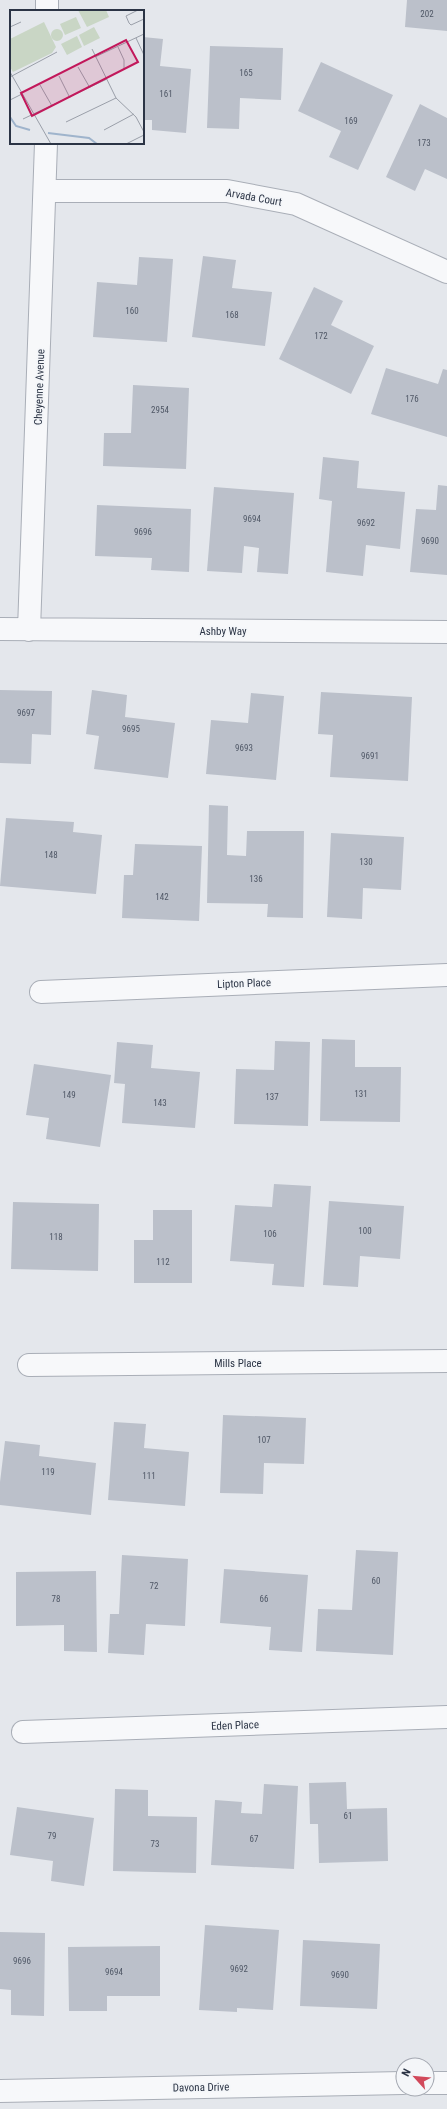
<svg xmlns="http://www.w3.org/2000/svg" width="447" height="2109" font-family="'Roboto Condensed',sans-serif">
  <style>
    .building { fill: #bbc0ca }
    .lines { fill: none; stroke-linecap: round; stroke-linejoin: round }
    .minor-casing { stroke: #a9aeb7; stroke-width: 24 }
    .minor { stroke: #f7f8fa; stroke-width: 22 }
    .labels { text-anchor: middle; stroke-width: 3.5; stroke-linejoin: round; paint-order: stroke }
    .number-label { font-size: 9px; fill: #4f5766 }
    .street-label { font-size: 11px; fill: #2b3445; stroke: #f4f6f9 }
    .inset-river { fill: none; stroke: #9fb4cc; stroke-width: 2 }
    .inset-road { fill: none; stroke: #9a9fa9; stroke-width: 1 }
    .view { fill: #c2185b; fill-opacity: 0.15; stroke: #c2185b; stroke-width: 2 }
    .inset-edge { fill: none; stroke: #2b3445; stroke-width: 2 }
  </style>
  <rect width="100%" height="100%" fill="#e4e7ec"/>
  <path class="building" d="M407 0H447V31L405 27Z
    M143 37 163 39 160 66 191 69 186 133 152 130V120H143Z
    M210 46 283 48 281 100 240 98 239 129 207 128Z
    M321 62 393 95 358 170 329 157 341 131 298 111Z
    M420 104 447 118V179L425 169 415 191 386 177Z
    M203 256 236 260 232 288 272 292 265 346 192 337Z
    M139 257 173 259 167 342 93 337 97 282 137 285Z
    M314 287 343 301 331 325 374 346 351 394 279 359Z
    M386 368 438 384 443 369 447 370V437L371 414Z
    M133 385 189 388 186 469 103 466 104 433H131Z
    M323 457 359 461 357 488 405 492 400 549 366 545 363 576 326 572 332 501 319 499Z
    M438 485 447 486V575L410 572 416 509 436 510Z
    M214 487 294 493 288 574 257 572 259 548 244 546 242 573 207 571Z
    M97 505 191 509 189 572 151 570 152 558 95 556Z
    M0 690 52 691 51 735 32 734 31 764 0 763Z
    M92 690 127 695 125 717 175 723 168 778 94 769 99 736 86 734Z
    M321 692 412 697 408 781 330 777 333 735 318 734Z
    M251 693 284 696 276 780 206 774 211 720 248 723Z
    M209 805 228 806 227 855 246 856 247 831H304L303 918 267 917 268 904 207 903Z
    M6 818 74 822 73 832 102 835 96 894 0 886Z
    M331 833 404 837 401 890 363 888 362 919 327 917Z
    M135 844 202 846 199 921 122 918 124 875H133Z
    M322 1039 355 1040V1067H401L400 1122 320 1121Z
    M275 1041 310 1042 308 1126 234 1124 236 1069 274 1070Z
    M117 1042 153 1045 151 1068 200 1072 195 1128 122 1123 125 1084 114 1083Z
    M34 1064 111 1075 100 1147 46 1139 49 1118 26 1115Z
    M274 1184 311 1186 304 1287 272 1285 274 1264 230 1261 235 1205 272 1207Z
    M329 1201 404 1206 400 1259 360 1256 358 1287 323 1285Z
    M13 1202 99 1204 98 1271 11 1269Z
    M153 1210H192V1283H134V1240H153Z
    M223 1415 306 1418 304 1464 264 1463 263 1494 220 1493Z
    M114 1422 146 1424 144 1448 189 1452 185 1506 108 1500Z
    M5 1441 40 1445 39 1456 96 1463 91 1515 0 1505V1482Z
    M356 1550 398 1552 393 1655 316 1651 318 1609 352 1610Z
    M122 1555 188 1559 185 1626 146 1624 144 1655 108 1653 110 1614H119Z
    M224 1569 308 1575 302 1652 269 1650 271 1627 220 1623Z
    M96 1571 97 1652 64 1651V1625L16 1626V1572Z
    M346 1782 347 1809 387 1808 388 1861 319 1863 318 1824H310L309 1783Z
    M264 1784 298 1786 294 1869 211 1865 215 1800 242 1802 241 1813 262 1814Z
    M115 1789 148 1790V1816L197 1817 196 1873 113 1871Z
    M17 1807 94 1818 84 1886 51 1881 53 1861 10 1855Z
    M205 1925 279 1930 273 2010 237 2008V2012L199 2010Z
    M0 1932 45 1933 44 2016 11 2015V1990L0 1989Z
    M303 1940 380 1944 377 2009 300 2006Z
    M160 1946V1996H107V2011H69L68 1947Z"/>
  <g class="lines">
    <g class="minor-casing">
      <path id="minor" d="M47 11V0
        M46 191H227L296 204 447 272
        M0 629 447 632
        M29 630 46 143
        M41 992 447 975
        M29 1365 447 1361
        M23 1732 447 1717
        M427 2083H447
        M0 2091 403 2083"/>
    </g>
    <use href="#minor" class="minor"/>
  </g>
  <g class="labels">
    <g class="number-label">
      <text x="427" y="17">202</text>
      <text x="246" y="76">165</text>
      <text x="166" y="97">161</text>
      <text x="351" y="124">169</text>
      <text x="424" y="146">173</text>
      <text x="132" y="314">160</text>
      <text x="232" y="318">168</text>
      <text x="321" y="339">172</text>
      <text x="412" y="402">176</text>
      <text x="160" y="413">2954</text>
      <text x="252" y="522">9694</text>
      <text x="366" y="526">9692</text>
      <text x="143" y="535">9696</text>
      <text x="430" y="544">9690</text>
      <text x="26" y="716">9697</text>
      <text x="131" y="732">9695</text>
      <text x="244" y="751">9693</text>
      <text x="370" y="759">9691</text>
      <text x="51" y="858">148</text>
      <text x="366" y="865">130</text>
      <text x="256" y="882">136</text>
      <text x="162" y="900">142</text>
      <text x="361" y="1097">131</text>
      <text x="69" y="1098">149</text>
      <text x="272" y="1100">137</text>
      <text x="160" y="1106">143</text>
      <text x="365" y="1234">100</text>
      <text x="270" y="1237">106</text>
      <text x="56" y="1240">118</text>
      <text x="163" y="1265">112</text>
      <text x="264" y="1443">107</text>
      <text x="48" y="1475">119</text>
      <text x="149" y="1479">111</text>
      <text x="376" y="1584">60</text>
      <text x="154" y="1589">72</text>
      <text x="56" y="1602">78</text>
      <text x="264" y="1602">66</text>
      <text x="348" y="1819">61</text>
      <text x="52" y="1839">79</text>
      <text x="254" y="1842">67</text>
      <text x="155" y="1847">73</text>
      <text x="22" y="1964">9696</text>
      <text x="239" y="1972">9692</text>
      <text x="114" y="1975">9694</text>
      <text x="340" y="1978">9690</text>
    </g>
    <g class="street-label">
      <text transform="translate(254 197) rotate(10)" y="4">Arvada Court</text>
      <text transform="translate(39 387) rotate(-88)" y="4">Cheyenne Avenue</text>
      <text x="223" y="635">Ashby Way</text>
      <text transform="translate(244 983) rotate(-2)" y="4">Lipton Place</text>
      <text x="238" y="1367">Mills Place</text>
      <text transform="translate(235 1725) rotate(-2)" y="4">Eden Place</text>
      <text transform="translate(201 2087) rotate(-1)" y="4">Davona Drive</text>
    </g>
  </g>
  <g transform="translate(10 10)">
    <rect width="134" height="134" fill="#e4e7ec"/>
    <path d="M68 0H96L99 7 77 17ZM66 7 71 18 55 25 50 14ZM34 12 46 37 42 43 3 62 0 57V29ZM84 17 90 28 74 36 69 25ZM41 25a6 6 0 1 1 12 0a6 6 0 1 1-12 0ZM67 26 72 37 57 45 51 34Z" fill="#c9d6c5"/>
    <path class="inset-river" d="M0 107 6 116 20 120M38 123 79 128 87 134"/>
    <path class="inset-road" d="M128 0 116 6 119 13 121 15 134 9M0 17 11 12M126 28 134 45M108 37 114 50V60M82 39 106 88 126 107 134 122M85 47 134 24M68 57 80 78M0 62 41 134M49 66 60 88M0 67 47 42M30 75 42 96M0 90 12 84M13 109 97 69M56 112 106 88M94 120 124 104M116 134 134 125"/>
    <path class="view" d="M116 30 128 52 22 106 11 83Z"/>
    <rect width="134" height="134" class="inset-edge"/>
  </g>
  <g transform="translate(415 2077) rotate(297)"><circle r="19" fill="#f4f6f9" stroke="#a4a8b1"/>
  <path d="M0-3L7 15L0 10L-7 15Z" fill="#d1495b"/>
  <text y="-6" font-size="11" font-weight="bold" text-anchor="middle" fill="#2b3445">N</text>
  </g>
</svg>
